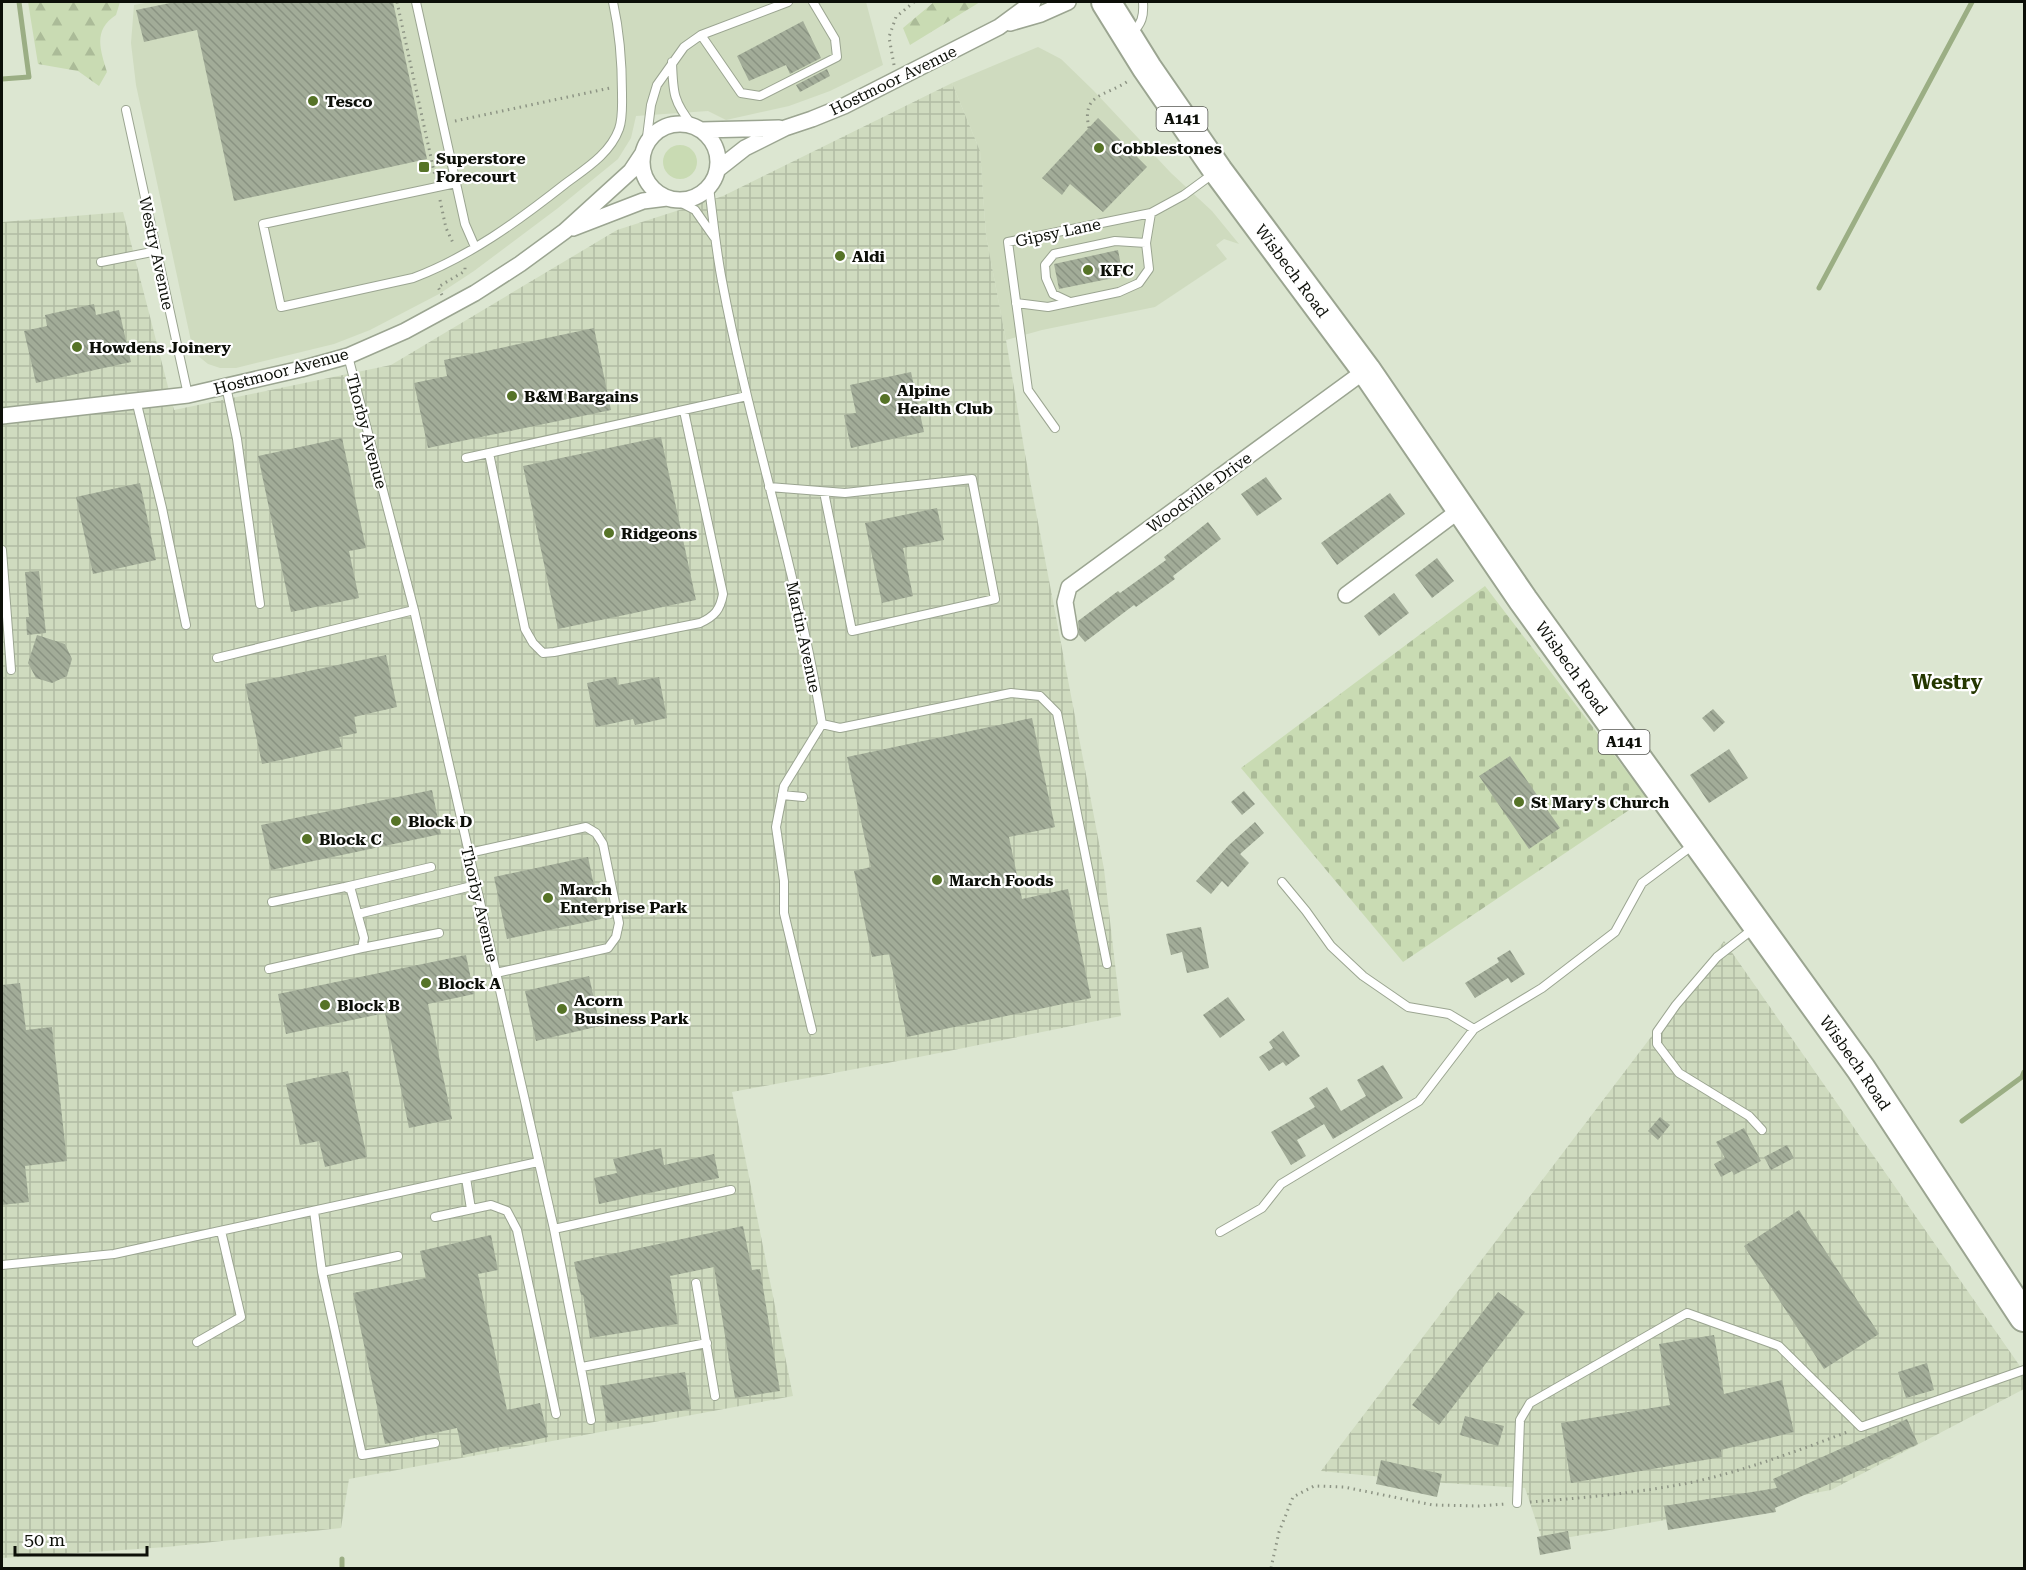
<svg xmlns="http://www.w3.org/2000/svg" width="2026" height="1570" font-family="'Roboto Serif',serif">
  <style>
    .built { fill: #cfdbbf }
    .industrial { fill: url(#industrial-grid) }
    .grass { fill: #c9dbb3 }
    .forest { fill: url(#forest-firs) }
    .cemetery { fill: url(#cemetery-stones) }
    .lines { fill: none; stroke-linecap: round; stroke-linejoin: round }
    .stream { stroke: #9bae84; stroke-width: 5 }
    .building { fill: url(#building-back-hatch) }
    .lane-casing { stroke: #9ba591; stroke-width: 10 }
    .street-casing { stroke: #9ba591; stroke-width: 18 }
    .highway-casing { stroke: #9ba591; stroke-width: 32 }
    .path { stroke: #8d9484; stroke-width: 3; stroke-dasharray: 1.5 4.5; stroke-linecap: butt }
    .lane { stroke: #fff; stroke-width: 8 }
    .street { stroke: #fff; stroke-width: 15 }
    .highway { stroke: #fff; stroke-width: 28 }
    .poi-dot { fill: #567327; stroke: #fff; stroke-width: 2 }
    .labels { text-anchor: middle; stroke-width: 4.5; stroke-linejoin: round; paint-order: stroke }
    .shield { fill: #fff; stroke: #555752; stroke-width: 1.5 }
    .shield-label { font-size: 15px; font-weight: bold; fill: #0c0f08 }
    .street-label { font-size: 16px; fill: #0c0f08; stroke: #fff }
    .poi-label { font-size: 16px; font-weight: bold; fill: #0c0f08; stroke: #fff; text-anchor: start }
    .quarter-label { font-size: 20px; font-weight: bold; fill: #243700; stroke: #fff }
  </style>
  <defs>
    <pattern id="industrial-grid" width="8" height="8" patternUnits="userSpaceOnUse" patternTransform="scale(1.5)"><rect width="8" height="8" fill="#cfdbbf"/><path d="M0 4h8M4 0v8" fill="none" stroke="#b1bba3"/></pattern>
    <pattern id="forest-firs" width="22" height="20" patternUnits="userSpaceOnUse" patternTransform="scale(1.5)"><rect width="22" height="20" fill="#c9dbb3"/><path d="M5 1l3.5 6h-7zM16 11l3.5 6h-7z" fill="#abbb98"/></pattern>
    <pattern id="cemetery-stones" width="16" height="16" patternUnits="userSpaceOnUse" patternTransform="scale(1.5)"><rect width="16" height="16" fill="#c9dbb3"/><path d="M2 7V4a2 2 0 0 1 4 0v3zM10 15v-3a2 2 0 0 1 4 0v3z" fill="#abbb98"/></pattern>
    <pattern id="building-back-hatch" width="6" height="6" patternUnits="userSpaceOnUse" patternTransform="scale(1.5)"><rect width="6" height="6" fill="#a2ac98"/><path d="M-1 5l2 2M0 0l6 6M5-1l2 2" fill="none" stroke="#8a9382"/></pattern>
  </defs>
  <rect width="100%" height="100%" fill="#dce6d1"/>
  <path class="built" d="M151 2H866L883 65 830 91 789 106 726 120 708 111 636 116 631 138 618 159 558 208 474 271 439 294 370 330 334 344 236 368H220L208 364 197 355 191 341 136 85 131 43 134 5Z
    M1038 47 1061 59 1093 90 1171 173 1212 211 1239 244 1224 239 1216 245 1227 259 1155 307 1042 330 1006 340 986 236 980 151 952 83Z"/>
  <path class="industrial" d="M952 83 980 151 986 236 1006 340 1025 454 1104 869 1121 1016 919 1057 732 1092 793 1396 349 1479 341 1528 167 1547 2 1558V222L123 212 174 410 391 365 617 230 723 196Z
    M1724 941 2024 1372V1389L1831 1490 1543 1542 1525 1488 1444 1483 1321 1471Z"/>
  <path class="grass" d="M663 162a17 17 0 1 1 34 0a17 17 0 1 1-34 0Z"/>
  <path class="forest" d="M28 2H120L116 15C93 30 100 49 107 72L99 86 78 71 38 64Z
    M934 2H980L910 45 903 28Z"/>
  <path class="cemetery" d="M1485 586 1647 798 1403 962 1241 768Z"/>
  <g class="lines">
    <path class="stream" d="M2 79 29 77 19 2
      M1819 288 1972 2
      M1962 1121 2022 1077 2024 1072
      M342 1568V1559"/>
  </g>
  <path class="building" d="M175 2H393L427 159 234 201 197 30 144 42 136 10Z
    M803 21 821 58 790 74 786 65 749 81 737 56Z
    M827 69 830 76 800 92 796 85Z
    M1098 118 1147 167 1103 212 1070 184 1062 195 1042 178Z
    M1118 250 1123 276 1059 289 1054 264Z
    M94 304 96 315 119 310 131 362 36 383 24 331 47 326 45 315Z
    M594 328 611 410 428 448 414 383 447 376 444 360Z
    M911 372 924 432 851 448 844 415 856 413 850 385Z
    M661 437 696 600 558 629 523 466Z
    M342 438 366 548 349 551 359 598 291 612 258 456Z
    M1266 477 1282 499 1257 516 1241 494Z
    M140 483 156 560 93 574 76 497Z
    M1390 493 1405 514 1337 565 1321 543Z
    M937 508 944 540 903 548 913 596 882 603 865 523Z
    M1208 522 1221 539 1173 576 1175 579 1136 607 1134 605 1085 642 1079 635 1078 621 1118 591 1120 593 1166 560 1164 557Z
    M1437 558 1454 581 1432 598 1415 575Z
    M39 571 46 633 27 635 26 617H29L25 572Z
    M1394 593 1409 613 1379 636 1364 616Z
    M37 635 65 644 72 659 67 676 52 683 36 678 28 663Z
    M386 655 397 707 354 717 357 733 339 737 342 747 262 764 245 684Z
    M616 677 618 685 659 677 667 718 635 725 633 719 596 727 587 683Z
    M1713 709 1725 722 1714 732 1702 718Z
    M1032 718 1055 827 1009 837 1022 899 1068 889 1091 998 907 1037 889 954 872 957 854 871 871 867 847 757Z
    M1729 749 1748 778 1709 803 1690 775Z
    M1510 756 1560 828 1529 849 1479 776Z
    M432 790 441 834 271 870 261 825Z
    M1244 791 1255 804 1242 815 1231 802Z
    M1255 822 1264 833 1240 854 1249 863 1228 887 1222 881 1211 894 1196 881 1229 845Z
    M588 857 601 919 507 939 494 877Z
    M1201 927 1209 968 1187 973 1182 952 1171 955 1166 934Z
    M1510 950 1525 974 1511 983 1508 978 1475 998 1465 983 1499 962 1497 958Z
    M466 955 474 994 428 1004 452 1119 409 1128 385 1013 286 1034 278 994Z
    M589 976 600 1026 536 1041 525 991Z
    M20 983 26 1030 52 1027 67 1161 25 1166 29 1202 2 1205V985Z
    M1228 997 1245 1020 1220 1038 1203 1015Z
    M1283 1031 1300 1056 1286 1066 1283 1062 1269 1071 1259 1057 1273 1048 1269 1042Z
    M1383 1065 1403 1098 1333 1139 1324 1124 1297 1140 1306 1156 1291 1165 1271 1132 1315 1107 1309 1098 1327 1087 1341 1111 1366 1096 1357 1080Z
    M348 1071 367 1157 325 1167 319 1141 300 1145 286 1084Z
    M1660 1117 1670 1125 1658 1140 1648 1131Z
    M1744 1128 1761 1161 1734 1175 1732 1171 1721 1177 1714 1164 1725 1158 1716 1142Z
    M1787 1145 1794 1158 1771 1170 1764 1157Z
    M661 1148 664 1165 714 1154 719 1178 599 1204 594 1178 617 1173 613 1159Z
    M1799 1210 1879 1334 1824 1369 1744 1246Z
    M743 1226 752 1270 760 1269 780 1391 735 1398 714 1267 670 1276 678 1324 590 1338 583 1295H581L574 1262Z
    M491 1235 498 1270 478 1274 507 1410 540 1403 548 1437 463 1455 457 1428 385 1444 353 1293 426 1278 420 1251Z
    M1498 1292 1525 1312 1439 1425 1412 1405Z
    M1714 1335 1724 1394 1782 1380 1794 1432 1721 1450 1722 1457 1571 1483 1561 1423 1670 1405 1659 1344Z
    M1927 1363 1934 1390 1906 1398 1898 1372Z
    M685 1372 691 1409 607 1423 600 1386Z
    M1465 1416 1504 1426 1498 1446 1460 1435Z
    M1907 1419 1918 1444 1775 1508 1776 1512 1668 1530 1664 1506 1777 1488 1773 1479Z
    M1381 1460 1442 1474 1437 1497 1376 1484Z
    M1568 1531 1571 1549 1540 1555 1537 1537Z"/>
  <g class="lines">
    <g class="lane-casing">
      <path id="lane" d="M416 2 465 224 475 247
        M1131 34C1142 24 1144 16 1143 2
        M701 35 741 93 760 96 837 57 835 39 813 2
        M672 62C673 92 673 102 693 126
        M126 110 188 395
        M646 145 651 105 657 85 684 47 701 35 788 2
        M456 183 263 224 281 307 413 278C469 257 518 221 565 184 585 169 610 154 619 129 623 118 622 105 622 93 622 59 620 34 613 2
        M709 187C713 218 716 250 722 281 750 430 798 575 822 724L784 786 776 827 784 881V913L812 1030
        M676 200 695 210 714 237
        M101 262 157 251
        M1070 302 1053 294 1046 278 1045 265 1054 254 1115 241 1146 243
        M1016 303 1048 307 1119 292 1139 283 1149 269 1146 243 1151 213
        M348 356 414 610 554 1229 591 1420
        M226 386 237 439 260 604
        M136 400 162 508 186 625
        M1055 428 1028 390 1008 242 1151 213 1184 195 1214 173
        M489 453 525 629 533 643 543 653 554 652 700 623C715 616 720 610 723 594L684 411
        M466 458 747 396
        M769 487 845 493 972 479 995 599 852 631 824 492
        M2 550 11 670
        M217 658 414 610
        M822 724 840 728 1011 693 1040 696 1057 713 1107 964
        M782 795 803 797
        M469 853 586 827 596 833 603 844 619 923 616 937 608 948 496 973
        M1282 882 1306 911 1331 946 1363 976 1408 1007 1449 1014 1474 1029
        M345 887 431 867
        M358 914 476 885
        M1753 929 1717 957 1676 1005 1657 1032V1044L1679 1073 1749 1116 1762 1130
        M362 948 439 933
        M269 969 362 948 364 938 351 890 345 887 272 902
        M466 1178 471 1209
        M314 1211 322 1272 398 1256
        M435 1217 491 1205 507 1211 517 1230 556 1414
        M554 1229 731 1190
        M1220 1232 1262 1208 1281 1184 1419 1101 1474 1029 1542 988 1615 932 1642 883 1693 845
        M2 1265 114 1254 538 1162
        M322 1272 362 1455 435 1443
        M696 1283 715 1396
        M197 1342 241 1317 221 1231
        M582 1367 707 1343
        M1517 1503 1520 1420 1530 1403 1687 1313 1779 1346 1861 1427 2024 1370"/>
    </g>
    <g class="street-casing">
      <path id="street" d="M1010 23 1041 14 1068 2
        M642 162a38 38 0 1 1 76 0a38 38 0 1 1-76 0Z
        M701 130 779 128
        M717 170 745 148 785 128 812 119 844 106 999 27 1033 2
        M573 228 643 201 667 198
        M2 416 188 395 301 369 348 356 405 331 475 293 520 264 565 231 631 171 643 153
        M1346 595 1461 509
        M1070 632 1065 602 1069 587 1366 370"/>
    </g>
    <g class="highway-casing">
      <g id="highway">
        <path id="s1" d="M1106 2 1147 68 1218 171 1366 370 1523 600 1861 1069 2024 1317"/>
      </g>
    </g>
    <path class="path" d="M397 2 435 176
      M894 65 889 37 896 17 914 2
      M455 121 610 88
      M1089 128C1081 93 1105 97 1128 81
      M440 200 446 228 454 245
      M442 295 438 287 465 271V267
      M1530 1502C1583 1498 1636 1493 1689 1483 1744 1471 1797 1451 1850 1431
      M1271 1568 1279 1532 1293 1497 1314 1486 1344 1487 1433 1505 1479 1506 1505 1504"/>
    <use href="#lane" class="lane"/>
    <use href="#street" class="street"/>
    <use href="#highway" class="highway"/>
  </g>
  <g class="poi-dot">
    <circle cx="313" cy="101" r="6"/>
    <circle cx="1099" cy="148" r="6"/>
    <rect x="418" y="161" width="12" height="12" rx="3"/>
    <circle cx="840" cy="256" r="6"/>
    <circle cx="1088" cy="270" r="6"/>
    <circle cx="77" cy="347" r="6"/>
    <circle cx="512" cy="396" r="6"/>
    <circle cx="885" cy="399" r="6"/>
    <circle cx="609" cy="533" r="6"/>
    <circle cx="1519" cy="802" r="6"/>
    <circle cx="396" cy="821" r="6"/>
    <circle cx="307" cy="839" r="6"/>
    <circle cx="937" cy="880" r="6"/>
    <circle cx="548" cy="898" r="6"/>
    <circle cx="426" cy="983" r="6"/>
    <circle cx="325" cy="1005" r="6"/>
    <circle cx="562" cy="1009" r="6"/>
  </g>
  <g class="labels">
    <g class="shield">
      <rect x="1156.5" y="107" width="51" height="24" rx="4.5"/>
      <rect x="1598.5" y="730" width="51" height="24" rx="4.5"/>
    </g>
    <g class="shield-label">
      <text x="1182" y="124">A141</text>
      <text x="1624" y="747">A141</text>
    </g>
    <g class="street-label">
      <text transform="translate(893 80) rotate(-26)" y="6">Hostmoor Avenue</text>
      <text transform="translate(1058 232) rotate(-12)" y="6">Gipsy Lane</text>
      <text transform="translate(157 253) rotate(78)" y="6">Westry Avenue</text>
      <text dy="6" stroke="none"><textPath href="#s1" startOffset="327">Wisbech Road</textPath></text>
      <text transform="translate(281 371) rotate(-15)" y="6">Hostmoor Avenue</text>
      <text transform="translate(367 431) rotate(75)" y="6">Thorby Avenue</text>
      <text transform="translate(1199 492) rotate(-36)" y="6">Woodville Drive</text>
      <text transform="translate(804 637) rotate(78)" y="6">Martin Avenue</text>
      <text dy="6" stroke="none"><textPath href="#s1" startOffset="813">Wisbech Road</textPath></text>
      <text transform="translate(480 904) rotate(77)" y="6">Thorby Avenue</text>
      <text dy="6" stroke="none"><textPath href="#s1" startOffset="1299">Wisbech Road</textPath></text>
    </g>
    <g class="poi-label">
      <text x="325" y="107">Tesco</text>
      <text x="1111" y="154">Cobblestones</text>
      <text x="436" y="164">Superstore<tspan x="436" dy="18">Forecourt</tspan></text>
      <text x="852" y="262">Aldi</text>
      <text x="1100" y="276">KFC</text>
      <text x="89" y="353">Howdens Joinery</text>
      <text x="897" y="396">Alpine<tspan x="897" dy="18">Health Club</tspan></text>
      <text x="524" y="402">B&amp;M Bargains</text>
      <text x="621" y="539">Ridgeons</text>
      <text x="1531" y="808">St Mary's Church</text>
      <text x="408" y="827">Block D</text>
      <text x="319" y="845">Block C</text>
      <text x="949" y="886">March Foods</text>
      <text x="560" y="895">March<tspan x="560" dy="18">Enterprise Park</tspan></text>
      <text x="438" y="989">Block A</text>
      <text x="574" y="1006">Acorn<tspan x="574" dy="18">Business Park</tspan></text>
      <text x="337" y="1011">Block B</text>
    </g>
    <g class="quarter-label">
      <text x="1947" y="689">Westry</text>
    </g>
  </g>
  <rect width="2026" height="1570" fill="none" stroke="#0c0f08" stroke-width="6"/>
  <path d="M15 1546v9h132v-9" fill="none" stroke="#0c0f08" stroke-width="3"/>
  <text x="24" y="1546" font-size="18" fill="#0c0f08" stroke="#ffffff" stroke-width="4.5" paint-order="stroke">50 m</text>
</svg>
